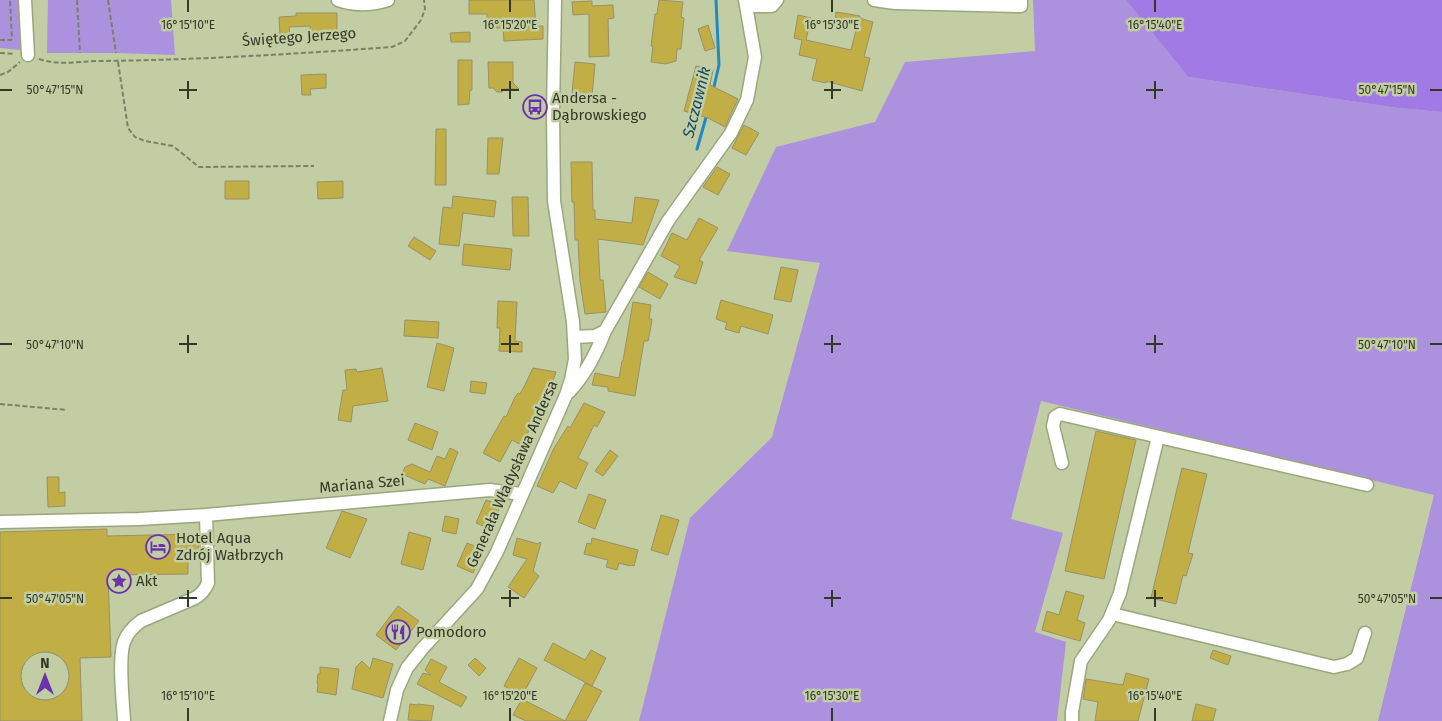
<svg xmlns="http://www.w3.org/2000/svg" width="1442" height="721" font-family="'Fira Sans',sans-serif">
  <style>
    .green { fill: #ac91df }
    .forest { fill: #a27ae5 }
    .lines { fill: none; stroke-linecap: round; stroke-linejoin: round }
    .stream { stroke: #1f8ac4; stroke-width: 3 }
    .building { fill: #c1ae44; stroke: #999168; fill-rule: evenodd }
    .minor-casing { stroke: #9ba67d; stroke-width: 15 }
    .path { stroke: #7a8264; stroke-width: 2; stroke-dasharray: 5 2.5; stroke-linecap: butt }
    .minor { stroke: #fff; stroke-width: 12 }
    .ticks { fill: none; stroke: #343827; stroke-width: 2 }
    .labels { text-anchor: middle; stroke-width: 5; stroke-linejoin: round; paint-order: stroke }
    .street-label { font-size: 15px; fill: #343827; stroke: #c2cda3 }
    .poi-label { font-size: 15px; fill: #343827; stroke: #c2cda3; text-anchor: start }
    .water-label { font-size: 16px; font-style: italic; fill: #144968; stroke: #c2cda3 }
    .ticks-label { font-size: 12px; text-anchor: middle; fill: #343827; stroke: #c2cda3; stroke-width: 5; stroke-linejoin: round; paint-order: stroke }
  </style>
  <rect width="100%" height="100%" fill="#c2cda3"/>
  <path class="green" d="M0 0H21L19 6 20 50 0 48Z
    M48 0H171L175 55 116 53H47Z
    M1033 0H1126L1188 77 1398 108 1442 112V721H1378L1434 495 1041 401 1011 519 1063 533 1035 632 1066 642 1057 721H639L690 518 772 437 820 263 727 251 776 147 875 122 905 62 1035 51Z"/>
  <path class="forest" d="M1126 0H1442V112L1398 108 1188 77Z"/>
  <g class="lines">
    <path class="stream" d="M713 91 719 65 716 0
      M697 149 707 114"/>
  </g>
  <path class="building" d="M469 0H534L536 26H543V39L504 41 503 28H487V14H469Z
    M659 0 683 2 681 17 684 18 681 49H677L676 61 666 64 651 62 653 46H651L655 14H657Z
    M592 1V6L613 5 614 18 608 19 609 56 589 57V14L573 15 572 2Z
    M836 12 860 16 859 20V18L873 22 864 57 870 58 862 91 826 81V83L812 80 817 59 799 55 802 40 794 38 798 15 811 18 806 40 851 50 857 26 835 22Z
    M296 13H337V37H324V41H311L310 26 289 27 290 36H280L279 17 296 16Z
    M708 25 715 48 705 51 698 29Z
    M470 32V42H451L450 33Z
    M458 60H472V90H470L469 104 458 105Z
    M488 62H513V83L519 89H504L502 92H497L493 88H489Z
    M575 62 595 64 592 96 572 93Z
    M696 66 713 70 710 85 738 99 725 127 708 118 684 111Z
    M326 74V88L310 89 311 95H302L301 75Z
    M744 125 759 133 746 155 732 148Z
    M436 129H446V185H435Z
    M488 138H503L499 174H487Z
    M571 162H592L593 210H595V219L632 223 635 197 659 200 643 245 598 239 600 280H603L606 312 585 314 580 281 578 240H575L574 202H572Z
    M717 167 730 174 718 195 703 187Z
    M225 181H249V199H225Z
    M343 181V198L318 199 317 182Z
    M453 196 496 201 494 217 463 213 459 246 439 244 443 207 452 208Z
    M512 197H528L529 236H513Z
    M699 218 718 228 699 260 703 262 696 284 674 277 680 266 661 256 672 233 687 240Z
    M414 237 436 251 430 260 408 246Z
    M464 244 512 249 510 270 462 265Z
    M781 267 798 270 791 302 774 299Z
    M648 272 668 284 660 299 639 287Z
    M721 300 773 315 768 334 741 326 739 333 725 329 727 323 716 319Z
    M498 301 517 302 515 341 522 342V352L499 351 500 328H497Z
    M633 302 651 305 649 319H652L651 326 648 341H644L635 396 608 391V387L592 385 595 373 619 378 622 361H623Z
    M405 320 439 322 438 338 404 336Z
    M437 343 454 348 444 391 427 387Z
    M382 368 388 401 353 406 351 422 338 420 343 390H347L345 370 356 369 357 372Z
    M533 368 556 372 553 381 535 420 521 445 512 440 500 462 483 453 504 416 506 417 515 397 518 393 520 394 524 387Z
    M471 381 487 383 485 394 470 392Z
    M584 403 605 412 597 427 594 425 578 458 588 463 576 489 560 481 553 493 537 486 554 448 568 426 570 428Z
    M415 423 438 432 432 450 408 440Z
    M1096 431 1136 440 1104 579 1065 571Z
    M450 448 458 452 445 486 428 479 425 484 402 474 405 467 412 464 430 472 437 456 445 459Z
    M610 450 618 456 603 476 595 471Z
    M1182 468 1207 474 1188 553 1193 554 1186 576 1183 575 1176 604 1151 598Z
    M47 477H59V493L65 492V506L48 507Z
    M589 494 606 500 595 529 578 522Z
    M486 500 501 505 490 529 476 523Z
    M342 511 367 519 350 558 326 548Z
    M661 515 679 520 668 555 651 550Z
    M445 516 459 519 456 534 442 531Z
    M107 529V536L198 534 199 558H188V574L108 575 111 657 80 658 82 721H0V532ZM30 661H60V691H30Z
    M409 532 431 538 423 570 401 564Z
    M517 538 538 544 540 542 541 543 533 571 539 576 524 598 508 587 527 559 513 555Z
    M592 538 638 550 634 566 631 565 630 566 619 563 617 570 606 567 608 560 584 554 587 543 591 544Z
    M467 543 484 550 473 573 457 566Z
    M1066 591 1084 596 1077 620 1085 623 1080 641 1042 630 1047 611 1059 615Z
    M398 606 419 621 396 650 376 635Z
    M553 643 585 660 591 650 606 658 592 686 544 660Z
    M1213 650 1231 656 1228 665 1210 658Z
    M373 658 393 664 383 698 352 689 356 667 362 661 370 669Z
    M475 658 486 668 479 676 468 665Z
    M519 658 537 668 522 696 504 686Z
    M431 659 447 667 439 682 467 697 461 707 417 684 423 673 431 675 425 670Z
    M320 667 339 669 336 695 317 692 318 684 317 683 318 674H320Z
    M1126 673 1149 679 1138 721H1095L1098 702 1083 699 1086 679 1123 685Z
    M585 683 602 691 586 721H526L513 715 522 699 565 721Z
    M410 704 418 705V704L434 706 431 721 408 720Z
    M1196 704 1216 709 1213 721H1192Z"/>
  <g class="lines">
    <g class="minor-casing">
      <path id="minor" d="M25 0 28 55
        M338 0C354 6 372 5 388 0
        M874 0 895 3 1021 6V0
        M746 6H772L777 0
        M574 337 595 336 605 331
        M569 392C585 375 596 354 605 331L668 221 731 133 747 100 755 57 745 0
        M1062 463 1053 426 1055 417 1060 414 1367 485
        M0 522 139 519 206 515 490 490 521 494
        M1112 614 1334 667 1347 664 1357 658 1365 633
        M124 721C123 702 118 658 124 642 127 633 133 627 141 621L195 598C202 594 205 590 208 583L206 515
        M390 721 397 690 407 668 422 649 477 589 497 552 566 395 571 380 575 359 573 322 554 201 553 112 555 0
        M1072 721V712L1081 661 1109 620 1120 593 1158 437"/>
    </g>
    <path class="path" d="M77 0 80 53
      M108 0 116 53
      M0 40H11L12 38 10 0
      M0 53 15 54
      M39 59C60 66 79 61 100 61 197 60 294 54 392 47L405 41 421 20 425 9 424 0
      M118 62 128 128 135 137 145 141 173 146 199 167 314 166
      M0 75 8 72 20 62
      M0 404 67 410"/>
    <use href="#minor" class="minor"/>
  </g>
  <path class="ticks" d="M188 0V12M510 0V12M832 0V12M1155 0V12M188 81V99M510 81V99M832 81V99M1155 81V99M0 90H12M179 90H197M501 90H519M824 90H841M1146 90H1163M1430 90H1442M188 335V353M510 335V353M832 335V353M1155 335V353M0 344H12M179 344H197M501 344H519M824 344H841M1146 344H1163M1430 344H1442M188 590V607M510 590V607M832 590V607M1155 590V607M0 598H12M179 598H197M501 598H519M824 598H841M1146 598H1163M1430 598H1442M188 708V721M510 708V721M832 708V721M1155 708V721"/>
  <defs>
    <g id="bus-ring" transform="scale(1.25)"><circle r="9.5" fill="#c2cda3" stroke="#6834ab" stroke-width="1.5"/><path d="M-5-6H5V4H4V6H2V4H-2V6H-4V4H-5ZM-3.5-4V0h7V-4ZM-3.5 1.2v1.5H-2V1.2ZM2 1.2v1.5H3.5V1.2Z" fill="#6834ab"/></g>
    <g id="hotel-ring" transform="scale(1.25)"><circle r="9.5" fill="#c2cda3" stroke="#6834ab" stroke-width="1.5"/><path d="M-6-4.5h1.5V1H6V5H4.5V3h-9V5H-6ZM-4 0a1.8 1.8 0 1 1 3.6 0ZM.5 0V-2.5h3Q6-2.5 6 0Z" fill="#6834ab"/></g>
    <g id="sight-ring" transform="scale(1.25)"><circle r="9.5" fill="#c2cda3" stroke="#6834ab" stroke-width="1.5"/><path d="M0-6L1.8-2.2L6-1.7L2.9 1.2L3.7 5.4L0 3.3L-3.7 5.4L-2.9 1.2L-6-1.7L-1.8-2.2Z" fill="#6834ab"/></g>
    <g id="restaurant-ring" transform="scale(1.25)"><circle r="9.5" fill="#c2cda3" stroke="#6834ab" stroke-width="1.5"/><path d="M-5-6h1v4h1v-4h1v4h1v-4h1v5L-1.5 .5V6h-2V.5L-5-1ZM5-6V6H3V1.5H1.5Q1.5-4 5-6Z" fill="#6834ab"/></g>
  </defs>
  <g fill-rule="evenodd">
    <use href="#bus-ring" x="535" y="107"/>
    <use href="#hotel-ring" x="158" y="547"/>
    <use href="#sight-ring" x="119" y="581"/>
    <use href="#restaurant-ring" x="398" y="632"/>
  </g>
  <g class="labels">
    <g class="street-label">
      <text transform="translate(299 37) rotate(-4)" y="5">Świętego Jerzego</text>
      <text transform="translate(512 474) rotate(-66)" y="5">Generała Władysława Andersa</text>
      <text transform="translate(362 484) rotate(-5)" y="5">Mariana Szei</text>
    </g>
    <g class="poi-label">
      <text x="552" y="103">Andersa -<tspan x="552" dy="17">Dąbrowskiego</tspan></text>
      <text x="176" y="543">Hotel Aqua<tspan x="176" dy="17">Zdrój Wałbrzych</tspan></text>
      <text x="136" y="586">Akt</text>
      <text x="416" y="637">Pomodoro</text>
    </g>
    <g class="water-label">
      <text transform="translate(696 102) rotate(-76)" y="6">Szczawnik</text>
    </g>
  </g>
  <g class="ticks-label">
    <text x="188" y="29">16°15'10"E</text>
    <text x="510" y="29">16°15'20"E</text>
    <text x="832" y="29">16°15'30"E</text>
    <text x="1155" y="29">16°15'40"E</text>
    <text x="55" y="94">50°47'15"N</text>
    <text x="1387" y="94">50°47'15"N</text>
    <text x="55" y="349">50°47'10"N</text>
    <text x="1387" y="349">50°47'10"N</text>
    <text x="55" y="603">50°47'05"N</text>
    <text x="1387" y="603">50°47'05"N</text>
    <text x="188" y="700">16°15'10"E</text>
    <text x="510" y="700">16°15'20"E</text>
    <text x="832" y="700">16°15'30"E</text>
    <text x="1155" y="700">16°15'40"E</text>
  </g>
  <g transform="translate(45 676)"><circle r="24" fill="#c2cda3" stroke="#899171"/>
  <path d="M0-4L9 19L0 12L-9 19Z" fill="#6834ab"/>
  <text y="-8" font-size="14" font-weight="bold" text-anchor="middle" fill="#343827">N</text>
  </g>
</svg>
